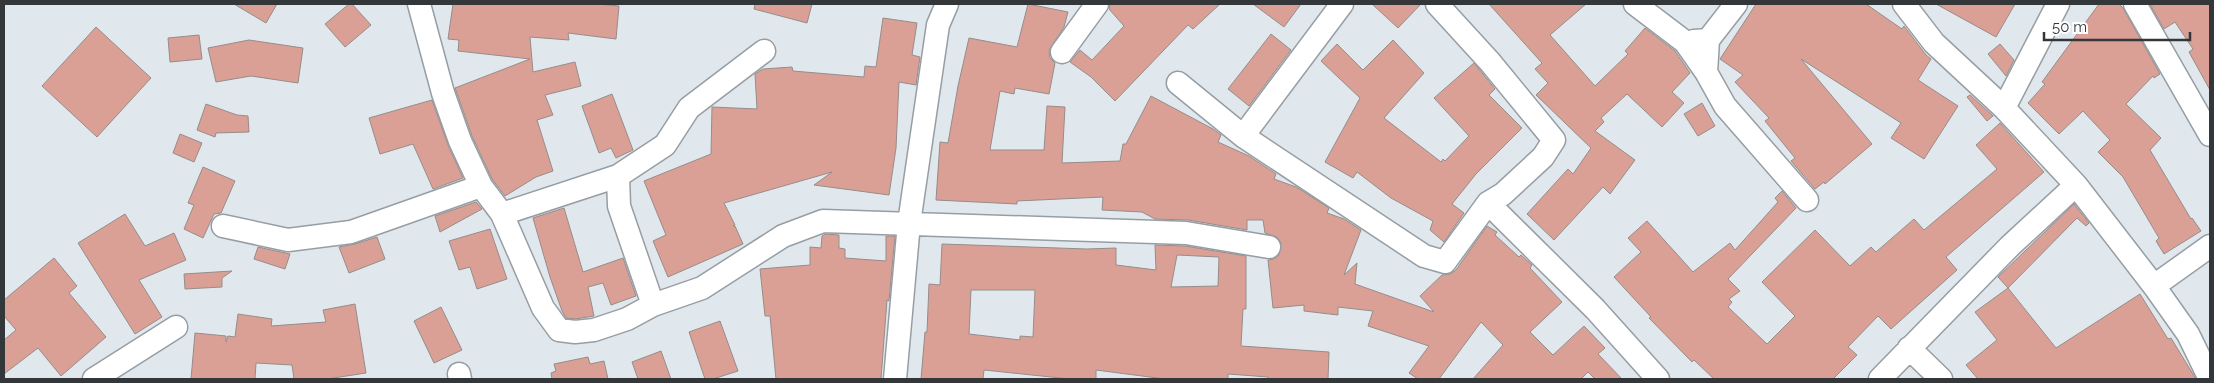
<svg xmlns="http://www.w3.org/2000/svg" width="2214" height="383" font-family="Raleway,sans-serif">
  <style>
    .building { fill: #dba095; stroke: #968c8a; fill-rule: evenodd }
    .lines { fill: none; stroke-linecap: round; stroke-linejoin: round }
    .minor-casing { stroke: #969ea4; stroke-width: 25 }
    .minor { stroke: #fff; stroke-width: 22 }
  </style>
  <rect width="100%" height="100%" fill="#e0e8ee"/>
  <path class="building" d="M234 4H277L266 23Z
    M349 4H352L371 25 345 47 325 24Z
    M453 4H598L619 6 616 39 568 33 569 40 530 37 533 72 575 62 581 86 545 95 553 115 537 120 553 171 536 177 505 196 492 179 472 136 455 88 530 59 458 51 459 40 448 39Z
    M755 4H812L807 23 754 9Z
    M1028 4 1068 12 1064 27 1049 50 1050 58 1055 63 1049 94 1015 88 1014 94 1000 91 990 150H1044L1047 106 1065 107 1062 163 1120 161 1123 144H1126L1151 96 1213 129 1221 135 1218 142 1249 156 1276 174 1274 179 1296 187 1329 208 1327 213 1344 219 1361 230 1344 275 1357 263 1355 284 1434 312 1420 296 1442 275 1450 274 1456 270 1487 226 1497 232 1495 235 1519 257 1521 255 1532 265 1530 268 1562 302 1530 332 1553 355 1584 326 1605 348 1598 354 1622 379H1595L1588 372 1581 379H1473L1503 345 1481 322 1439 379H1418L1409 373 1429 346 1368 326 1373 311 1338 307V315L1304 311V305L1273 308 1268 260 1274 259 1279 255 1281 243 1277 237 1265 233 1263 220H1247V230L1188 220 1155 219 1142 212 1102 210 1103 197 1017 201V204L936 200 940 142 948 143 958 86 969 38 1017 47Z
    M1110 4H1220L1193 29 1188 25 1115 101 1091 77 1070 62 1080 50 1092 60 1124 26 1109 9Z
    M1253 4H1301L1284 27Z
    M1372 4H1421L1398 28Z
    M1489 4H1586L1550 35 1595 86 1628 54 1625 51 1645 28 1675 51 1690 73 1672 92 1684 103 1662 127 1627 94 1601 118 1604 122 1595 131 1635 160 1610 194 1603 187 1554 240 1527 214 1568 169 1573 174 1591 148 1536 95 1548 83 1535 69 1542 63Z
    M1756 4H1866L1902 29 1904 26 1926 55 1931 59 1918 80 1958 106 1924 159 1891 138 1901 123 1801 59 1872 144 1825 184 1824 182 1815 189 1791 161 1795 158 1765 121 1769 118 1735 82 1743 75 1720 59Z
    M1936 4H2015L1996 37Z
    M2099 4H2119L2123 8 2160 74 2154 78 2153 76 2126 104 2161 138 2150 150 2191 219 2192 218 2201 231 2164 254 2156 241 2159 238 2123 177 2098 152 2110 140 2083 111 2059 134 2028 103 2045 84 2042 82Z
    M2150 4H2210V90L2189 52 2193 49 2175 22 2164 29Z
    M883 18 917 23 912 55 920 57 916 85 899 82 896 148 889 195 814 185 832 172 724 203 735 225 733 226H735L743 244 668 277 653 241 666 235 644 181 711 154 712 107 757 109 755 74 763 69 792 67 793 71 864 77 865 66 876 67Z
    M96 27 151 78 97 137 42 86Z
    M1271 34 1291 50 1249 106 1228 89Z
    M199 35 202 59 170 62 168 38Z
    M249 40 303 48 298 83 251 76 216 82 208 48Z
    M1393 40 1424 73 1384 118 1441 162 1443 159 1445 161 1469 136 1434 98 1474 63 1495 89 1489 95 1522 128 1476 174 1452 204 1464 213 1444 242 1430 230 1433 221 1391 198 1357 172 1353 178 1325 162 1360 98 1321 61 1337 44 1363 70Z
    M2000 44 2014 60 2006 76 1988 54Z
    M612 94 633 150 616 158 611 148 599 153 582 106Z
    M1970 95 1993 116 1987 121 1967 97Z
    M432 100 448 145 463 178 433 189 413 144 380 154 369 118Z
    M1702 103 1715 126 1698 136 1684 114Z
    M206 104 237 115 248 116 249 132 216 133 215 137 197 130Z
    M2000 123 2044 172 1946 257 1957 270 1891 329 1878 316 1848 347 1857 355 1833 379H1714L1694 360 1692 362 1649 318 1651 317 1614 277 1641 252 1628 238 1647 221 1693 272 1730 243 1735 250 1778 202 1775 198 1782 191 1796 208 1728 279 1740 291 1729 299 1732 302 1728 307 1767 344 1795 316 1762 282 1815 230 1850 266 1871 247 1876 252 1914 219 1924 230 1997 169 1976 145Z
    M180 134 202 143 194 162 173 153Z
    M203 167 235 181 221 213 214 214 203 238 184 229 194 205 188 203Z
    M476 202 482 209 440 232 435 216Z
    M2074 204 2089 223 2086 226 2077 218 2008 288 1998 277Z
    M564 208 583 272 623 258 636 296 611 305 603 283 588 287 594 316 575 319 566 318 562 311 550 277 533 218Z
    M125 214 145 246 174 233 186 260 139 280 162 317 135 334 78 243Z
    M490 229 507 279 477 289 470 267 459 270 449 241Z
    M825 234 839 235V248L845 249V258L886 261V236H895L889 301 887 300 881 379H776L770 316H765L760 269 810 265V247L821 248 822 236Z
    M377 237 385 259 349 273 339 247 355 244Z
    M942 244 1087 249 1116 248V265L1156 270 1155 245 1185 246 1246 256V309H1243L1241 346 1329 352 1328 379H1268V377L1228 374V379H1165L1096 370V379H1070L984 370 983 379H921L925 332H927L929 284 940 285ZM1177 255 1219 257 1218 286 1171 287ZM971 290H1035L1033 337 1020 336V340L969 334Z
    M258 247 290 254 285 269 254 259Z
    M54 258 77 286 69 293 106 337 61 376 38 348 4 374V340L16 330 4 316V300Z
    M232 271 222 278V287L185 289 184 274Z
    M2008 288 2056 348 2140 294 2168 339 2171 338 2196 379H1978L1966 365 1997 340 1975 312Z
    M355 304 366 373 327 379H294L292 365 256 363 255 379H191L195 333 226 336V342L228 336 235 337 238 314 272 319 271 326 326 322 323 310Z
    M441 307 462 350 434 363 414 321Z
    M720 321 738 371 713 379H705L689 332Z
    M661 351 671 379H638L632 362Z
    M588 357 590 364 604 361 608 379H552L551 373 556 371 554 364Z"/>
  <g class="lines">
    <g class="minor-casing">
      <path id="minor" d="M419 4 443 93 460 141 481 186
        M1635 4 1685 42 1706 72
        M1904 4 1934 43 2004 108 2076 185 2154 286 2188 334 2210 379
        M2135 4 2210 135
        M1708 40 1706 72 1725 106 1807 200
        M1694 41 1708 40 1736 4
        M1062 52 1097 4
        M1178 83 1243 136 1424 256 1445 262 1488 203 1503 194 1543 157 1554 140 1490 62 1437 4
        M2004 108 2058 4
        M1243 136 1342 4
        M1488 203 1595 309 1658 379
        M502 214 543 308 559 330 575 332 594 330 627 319 653 305 702 288 783 236 823 221 1186 233 1269 247
        M223 226 288 240 351 232 481 186 502 214 618 176
        M2154 286 2210 246
        M653 305 619 206 618 176 665 145 689 108 764 51
        M1909 348 1941 379
        M459 374 460 379
        M94 379 176 327
        M895 379 909 223 938 25 947 4
        M1880 379 2010 246 2076 185"/>
    </g>
    <use href="#minor" class="minor"/>
  </g>
  <rect width="2214" height="383" fill="none" stroke="#34373a" stroke-width="10"/>
  <path d="M2044 32v8h146v-8" fill="none" stroke="#34373a" stroke-width="2.5"/>
  <text x="2052" y="32" font-size="15" fill="#34373a" stroke="#ffffff" stroke-width="4" paint-order="stroke">50 m</text>
</svg>
